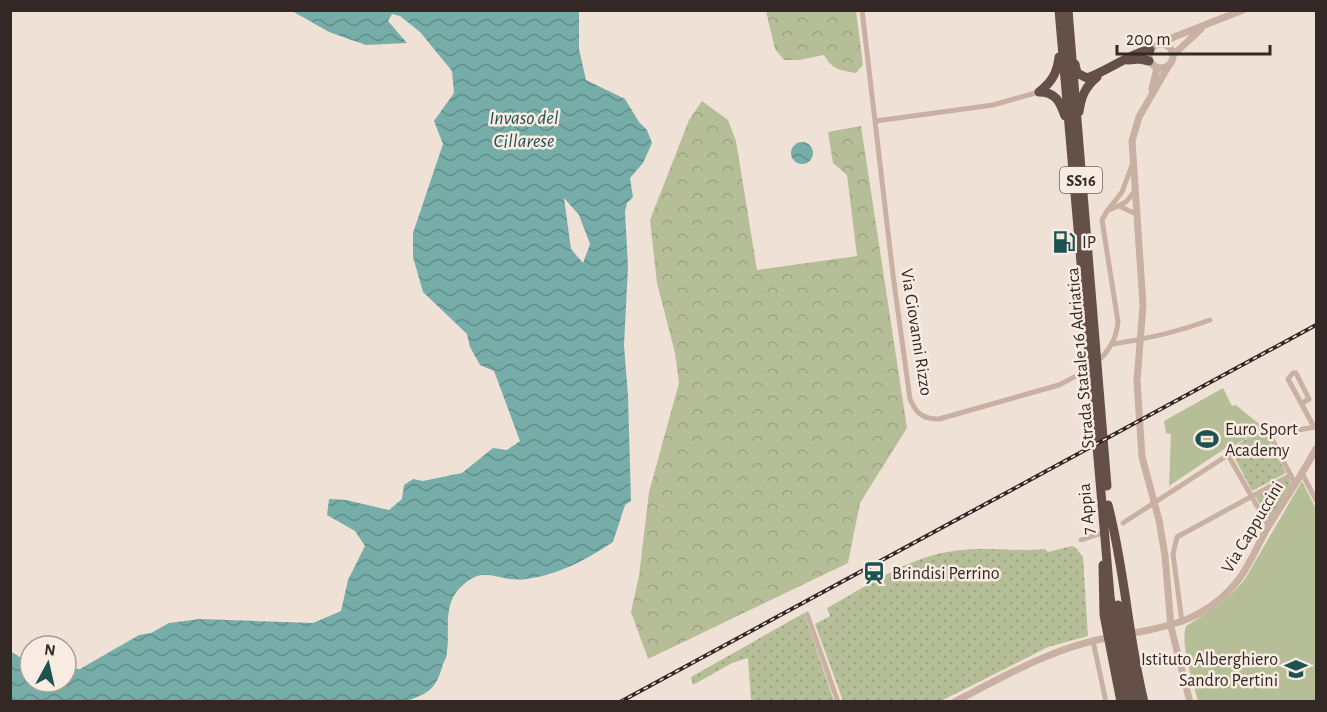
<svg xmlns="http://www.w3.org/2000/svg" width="1327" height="712" font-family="'Alegreya Sans',sans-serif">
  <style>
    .grass { fill: url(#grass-dots) }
    .forest { fill: url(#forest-crowns) }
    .park { fill: #b6be97 }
    .water { fill: url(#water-waves); fill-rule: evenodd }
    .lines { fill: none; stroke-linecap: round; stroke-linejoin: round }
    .minor { stroke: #c8b0a3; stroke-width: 5 }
    .tertiary { stroke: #c8b0a3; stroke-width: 7 }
    .trunk { stroke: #644f49; stroke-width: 9 }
    .rail-casing { stroke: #332825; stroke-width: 4 }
    .rail { stroke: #f8ece2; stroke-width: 1.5; stroke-dasharray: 4.5; stroke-linecap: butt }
    .labels { text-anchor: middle; stroke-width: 5; stroke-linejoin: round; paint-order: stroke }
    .shield { fill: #f8ece2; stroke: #6e635e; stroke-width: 1.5 }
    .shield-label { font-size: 16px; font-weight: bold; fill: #332825 }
    .poi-label { font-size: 18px; fill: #332825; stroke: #f8ece2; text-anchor: start }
    .street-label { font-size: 18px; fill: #332825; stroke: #f8ece2 }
    .water-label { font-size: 20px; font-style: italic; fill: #1c5351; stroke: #f8ece2 }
  </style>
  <defs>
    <pattern id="grass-dots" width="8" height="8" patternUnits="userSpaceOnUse" patternTransform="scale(1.5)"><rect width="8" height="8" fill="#b6be97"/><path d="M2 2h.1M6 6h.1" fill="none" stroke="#9da382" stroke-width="1.8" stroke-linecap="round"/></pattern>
    <pattern id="forest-crowns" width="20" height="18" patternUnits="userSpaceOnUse" patternTransform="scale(1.5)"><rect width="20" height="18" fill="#b6be97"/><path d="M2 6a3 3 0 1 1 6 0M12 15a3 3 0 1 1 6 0" fill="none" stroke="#9da382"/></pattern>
    <pattern id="water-waves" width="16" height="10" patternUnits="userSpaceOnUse" patternTransform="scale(1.5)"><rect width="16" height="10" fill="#76ada9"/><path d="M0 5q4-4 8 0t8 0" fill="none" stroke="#618d89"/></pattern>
  </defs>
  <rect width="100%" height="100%" fill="#f0e1d7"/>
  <path class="grass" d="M1265 432 1286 473 1252 491 1230 449 1251 436Z
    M1289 478 1291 484 1269 521 1256 497Z
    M1072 546 1076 548 1083 557 1088 636 1048 647 941 701H843L815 624 830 616 827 608C866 587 907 557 953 551 983 546 1015 552 1045 549L1048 552Z
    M804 613 834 701H751L748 658 732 663 693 685 691 677Z"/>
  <path class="forest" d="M766 11H856L863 65 856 73C839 70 833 70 824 55L799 60H784L775 49Z
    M702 101 728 120 736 141 757 270 857 256 847 175 833 163 828 132 861 126 907 428 860 503 848 563 648 659 631 612 639 576 649 492 679 383 675 353 657 283 650 220 689 120Z"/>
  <path class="park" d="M1223 388 1232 406 1236 405 1264 428C1262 430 1237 443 1229 449L1227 447 1169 486 1171 434 1166 433 1164 421Z
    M1302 481 1316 509V701H1198C1193 681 1180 646 1186 626 1210 612 1227 601 1245 579Z"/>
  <path class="water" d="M292 11H579V49L586 80 625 99 639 122 647 130 652 143 643 163 630 178 633 197 627 203 625 212 628 266 624 345 628 396 631 501 625 505 613 542C586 560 558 575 526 579 494 583 485 561 458 590 443 607 450 631 447 651 447 656 445 660 443 664 436 690 428 694 403 702L11 701V652L30 663V682H66V668L80 669 139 635 151 633 169 623 200 619 313 623 341 611 348 580 365 546 355 531 327 515 329 499 346 500 389 510 402 499 404 485 413 479 423 481 462 473 493 448 507 450 520 441 494 371 480 365 470 347 467 334 423 292 413 257V233L443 144 434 121 454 93 452 71 420 32 400 16 392 14 388 21 407 43 366 45 329 32ZM564 198 579 215 590 244 583 263 571 249Z
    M791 153a11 11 0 1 1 22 0a11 11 0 1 1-22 0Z"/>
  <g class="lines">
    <path class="minor" d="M862 10 893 275 910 399C916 413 922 419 939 419L1059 385C1087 371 1115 356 1118 322L1102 220 1107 211 1122 192 1132 165
      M876 121 993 105 1039 92
      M1119 206 1136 214
      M1109 210 1126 202 1134 192
      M1113 344C1147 339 1178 332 1210 320
      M1302 403 1309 399 1296 373H1293L1288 379 1314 427
      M1302 473 1316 500
      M1295 484 1270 435 1315 427
      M1123 523 1228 455 1269 527
      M1081 540 1099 534
      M807 614 838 702
      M1182 622 1173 554 1177 537 1291 475
      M1093 641 1106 702"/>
    <path class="tertiary" d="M1149 56a12 12 0 1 1 24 0a12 12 0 1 1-24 0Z
      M1162 44 1174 37 1243 10
      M1173 55 1201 29
      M1169 65 1139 117 1132 141 1143 305 1137 381 1142 457 1159 520 1165 556 1171 627 1190 702
      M1152 89 1157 68
      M1128 634C1174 626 1209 618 1239 579 1251 563 1258 544 1268 527 1284 501 1301 476 1316 449
      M954 702C1005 676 1054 647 1111 637"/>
    <path class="trunk" d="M1059 10 1110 596 1114 626 1129 702
      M1068 10 1107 486
      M1128 60 1140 59 1149 61
      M1075 64 1077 73 1087 78C1105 72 1135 51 1150 50
      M1039 92C1052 82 1057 73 1059 57
      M1039 92C1056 92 1060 102 1065 116
      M1079 112C1081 97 1085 87 1097 77
      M1108 505C1125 570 1128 637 1144 702
      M1103 565 1104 615 1121 702
      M1118 605 1136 702"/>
    <g class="rail-casing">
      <path id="rail" d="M620 702 1316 325"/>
    </g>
    <use href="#rail" class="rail"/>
  </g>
  <defs>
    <g id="fuel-bare" transform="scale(1.8)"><path d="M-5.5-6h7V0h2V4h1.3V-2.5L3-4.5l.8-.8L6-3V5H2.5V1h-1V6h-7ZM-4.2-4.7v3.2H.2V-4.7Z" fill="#1c5351" stroke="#f8ece2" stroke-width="2.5" paint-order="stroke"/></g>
    <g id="stadium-bare" transform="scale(1.8)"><path d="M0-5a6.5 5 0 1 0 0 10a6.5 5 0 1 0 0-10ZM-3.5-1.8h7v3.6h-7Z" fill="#1c5351" stroke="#f8ece2" stroke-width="2.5" paint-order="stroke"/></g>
    <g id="station-bare" transform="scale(1.8)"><path d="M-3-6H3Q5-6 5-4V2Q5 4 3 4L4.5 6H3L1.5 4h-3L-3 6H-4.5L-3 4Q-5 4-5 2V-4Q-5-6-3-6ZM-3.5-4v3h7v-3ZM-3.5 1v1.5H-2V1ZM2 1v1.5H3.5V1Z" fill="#1c5351" stroke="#f8ece2" stroke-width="2.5" paint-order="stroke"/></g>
    <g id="school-bare" transform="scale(1.8)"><path d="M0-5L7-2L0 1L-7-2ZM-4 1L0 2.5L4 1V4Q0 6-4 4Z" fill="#1c5351" stroke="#f8ece2" stroke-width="2.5" paint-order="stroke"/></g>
  </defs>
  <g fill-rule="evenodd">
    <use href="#fuel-bare" x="1064" y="242"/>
    <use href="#stadium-bare" x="1207" y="439"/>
    <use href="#station-bare" x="874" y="573"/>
    <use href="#school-bare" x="1296" y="669"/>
  </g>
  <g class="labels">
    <rect class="shield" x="1060" y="167" width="42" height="26" rx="4.5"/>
    <g class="shield-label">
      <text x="1081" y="186">SS16</text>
    </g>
    <g class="poi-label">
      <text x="1082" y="248">IP</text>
      <text x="1225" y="435">Euro Sport<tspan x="1225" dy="21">Academy</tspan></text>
      <text x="892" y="579">Brindisi Perrino</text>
      <text x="1278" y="665" text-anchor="end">Istituto Alberghiero<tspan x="1278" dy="21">Sandro Pertini</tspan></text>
    </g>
    <g class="street-label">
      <text transform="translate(917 332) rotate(81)" y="6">Via Giovanni Rizzo</text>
      <text transform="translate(1080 358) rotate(-95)" y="6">Strada Statale 16 Adriatica</text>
      <text transform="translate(1086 509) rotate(-95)" y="6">7 Appia</text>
      <text transform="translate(1252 527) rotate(-59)" y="6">Via Cappuccini</text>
    </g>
    <g class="water-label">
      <text x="524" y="124">Invaso del<tspan x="524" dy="23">Cillarese</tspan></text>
    </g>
  </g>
  <rect width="1327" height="712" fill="none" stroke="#332825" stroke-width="24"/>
  <g transform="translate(48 664) rotate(8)"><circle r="28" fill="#f8ece2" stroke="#a99e96" stroke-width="1.5"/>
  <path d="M0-4.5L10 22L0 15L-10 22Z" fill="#1c5351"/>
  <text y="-9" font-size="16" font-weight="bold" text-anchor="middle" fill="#332825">N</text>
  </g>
  <path d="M1117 45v9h153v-9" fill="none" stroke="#332825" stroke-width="3"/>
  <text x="1126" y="45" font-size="18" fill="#332825" stroke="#f8ece2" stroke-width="4.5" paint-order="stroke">200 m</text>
</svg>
